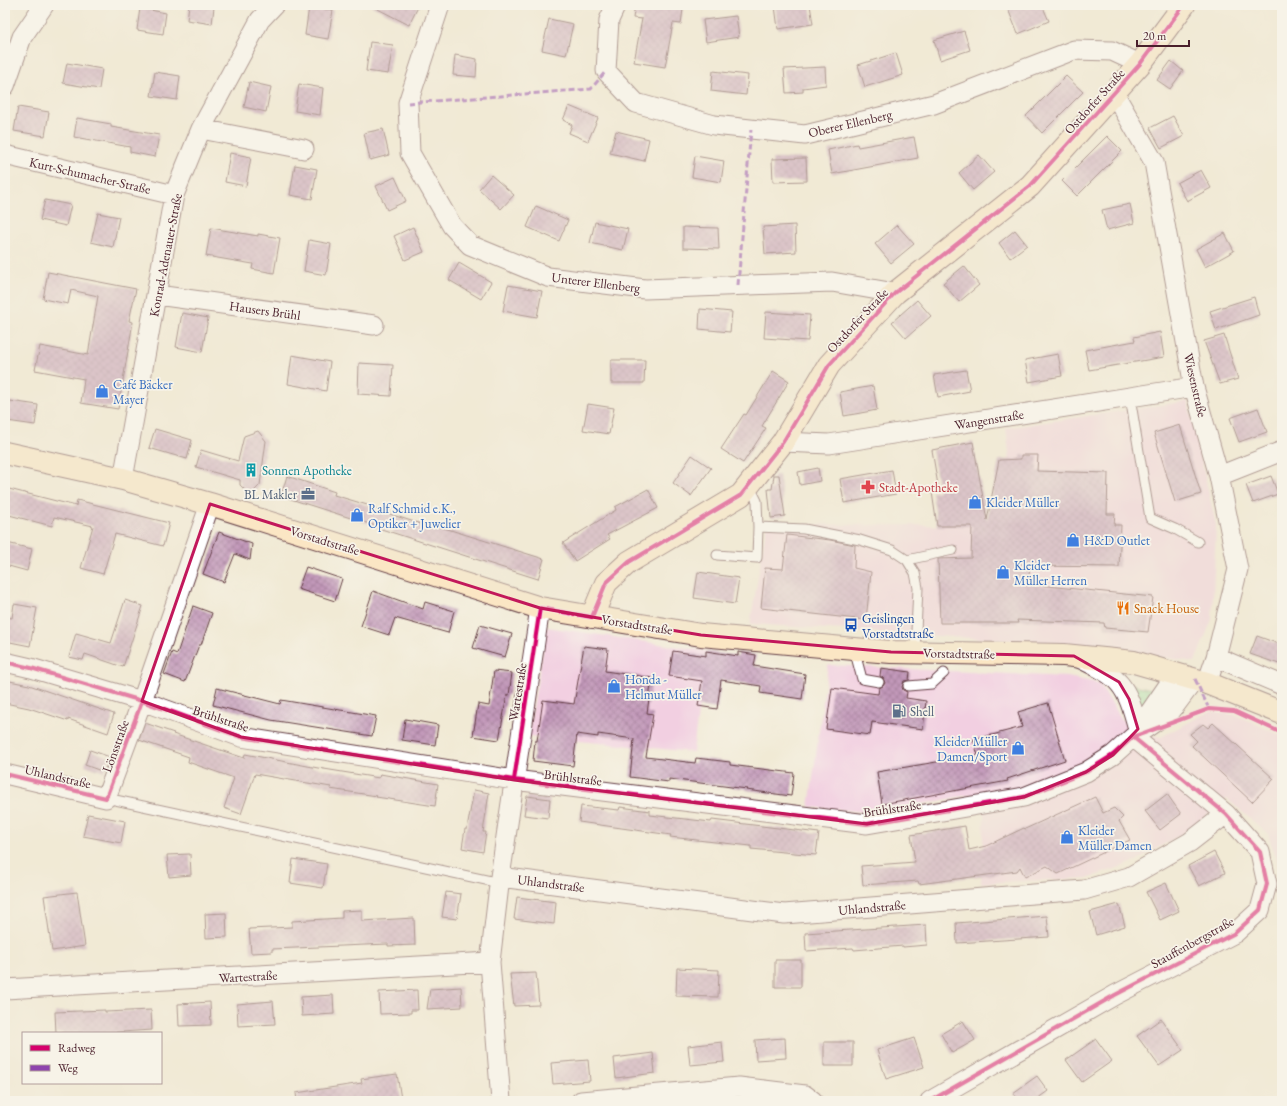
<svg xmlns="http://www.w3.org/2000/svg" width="1287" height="1106" font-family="'EB Garamond',serif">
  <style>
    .built { fill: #f2cfe1 }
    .grass { fill: url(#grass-dots); stroke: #6e7f64 }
    .building { fill: url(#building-cross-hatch) }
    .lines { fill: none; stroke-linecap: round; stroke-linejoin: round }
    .lane-casing { stroke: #633d44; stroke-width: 11 }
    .street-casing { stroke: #633d44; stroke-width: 21 }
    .secondary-casing { stroke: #633d44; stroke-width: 24 }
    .lane { stroke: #fff; stroke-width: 9 }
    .street { stroke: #fff; stroke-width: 19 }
    .secondary { stroke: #fbe6c4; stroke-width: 22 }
    .quiet { stroke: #8e44ad; stroke-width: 3; stroke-dasharray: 6 3; stroke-linecap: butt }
    .cycleway-casing { stroke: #f7f3e8; stroke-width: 6 }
    .cycleway { stroke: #d6006c; stroke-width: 4 }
    .marked { fill: none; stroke: #c2185b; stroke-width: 3; stroke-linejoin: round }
    .labels { text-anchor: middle; stroke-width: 3.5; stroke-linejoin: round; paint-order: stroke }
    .street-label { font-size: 13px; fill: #4a1f2b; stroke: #f7f3e8 }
    .shop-label { font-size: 13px; fill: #366cbe; stroke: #f7f3e8; text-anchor: start }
    .culture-label { font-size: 13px; fill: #0d838f; stroke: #f7f3e8; text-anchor: start }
    .health-label { font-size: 13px; fill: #be3a42; stroke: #f7f3e8; text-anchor: start }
    .service-label { font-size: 13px; fill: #4e5e75; stroke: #f7f3e8; text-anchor: end }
    .food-label { font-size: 13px; fill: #c56008; stroke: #f7f3e8; text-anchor: start }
    .transit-label { font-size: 13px; fill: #164399; stroke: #f7f3e8; text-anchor: start }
  </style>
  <defs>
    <pattern id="grass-dots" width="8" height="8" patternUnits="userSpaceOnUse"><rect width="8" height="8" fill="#93df9c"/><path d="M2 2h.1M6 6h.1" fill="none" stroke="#80bf87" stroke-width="1.8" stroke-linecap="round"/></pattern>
    <pattern id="building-cross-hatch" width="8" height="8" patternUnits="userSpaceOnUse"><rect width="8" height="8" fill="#c299ba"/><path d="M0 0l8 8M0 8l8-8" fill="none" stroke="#a07c97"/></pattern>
  </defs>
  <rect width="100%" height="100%" fill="#f7f3e8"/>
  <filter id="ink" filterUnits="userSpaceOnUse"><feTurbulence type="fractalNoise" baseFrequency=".025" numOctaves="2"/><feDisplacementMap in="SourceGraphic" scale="8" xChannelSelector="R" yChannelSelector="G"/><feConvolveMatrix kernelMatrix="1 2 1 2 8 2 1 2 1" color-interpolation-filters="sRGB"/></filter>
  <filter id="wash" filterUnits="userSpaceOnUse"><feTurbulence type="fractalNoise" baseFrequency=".012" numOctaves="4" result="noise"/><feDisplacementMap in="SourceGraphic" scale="16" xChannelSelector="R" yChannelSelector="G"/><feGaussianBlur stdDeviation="0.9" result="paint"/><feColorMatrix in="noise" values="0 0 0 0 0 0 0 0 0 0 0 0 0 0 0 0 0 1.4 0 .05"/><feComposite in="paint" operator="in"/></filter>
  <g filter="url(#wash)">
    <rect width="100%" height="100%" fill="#f1ead5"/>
    <path class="built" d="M1188 401 1216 525 1212 619 1195 662 1079 645 750 624 767 524 1018 526 1006 428Z
      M547 627 706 651 693 752 528 736Z
      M828 665 1067 677 1099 683 1128 729 1161 737 1218 707 1282 736V876L1268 834 1227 799 1187 831 1134 862 1089 878 981 883 984 816 979 793 876 813 809 807Z"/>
    <path class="grass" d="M1129 684 1147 688 1155 691 1140 706 1135 692Z"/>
    <g id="blocks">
      <path class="building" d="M189 5 214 7 212 24 187 20Z
        M370 5H419L409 25Z
        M635 5H656L683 9 681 24 673 23 665 67 634 62 642 19 633 18Z
        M784 5H810L813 24 778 29 775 6Z
        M1018 5H1042L1049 21 1018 34 1008 9Z
        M309 7 333 10 328 39 305 35Z
        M140 8 166 13 163 34 137 30Z
        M736 16 739 37 706 42 703 20Z
        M549 19 573 24 566 55 542 50Z
        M964 31 970 50 940 60 934 40Z
        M370 42 393 45 388 74 366 71Z
        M896 53 903 75 865 87 858 65Z
        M455 55 477 59 476 77 453 75Z
        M1171 61 1183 71 1170 89 1157 80Z
        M67 63 102 69 99 89 63 83Z
        M825 67 826 85 803 88V92L786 93 784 69Z
        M713 71 748 75 746 95 711 91Z
        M155 72 180 76 177 100 151 96Z
        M1066 76 1083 92 1042 133 1026 116Z
        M249 82 271 87 266 112 244 107Z
        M299 84 323 88 320 115 295 111Z
        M569 106 598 118 588 141 569 133 572 125 563 120Z
        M18 107 49 112 45 136 14 131Z
        M1173 116 1184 136 1161 148 1150 128Z
        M77 118 111 124V127L159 135 155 157 130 152V147L74 137Z
        M383 129 389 155 370 160 364 133Z
        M616 131 649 139 644 161 610 153Z
        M1107 136 1122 151 1077 196 1062 181Z
        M914 137 918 158 832 174 828 150 857 144 858 147Z
        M230 153 251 157 246 186 225 182Z
        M979 155 994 172 973 190 959 173Z
        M695 156 724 161 721 182 692 177Z
        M806 158 807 181 773 182 772 159Z
        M295 165 317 169 312 199 290 195Z
        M1201 170 1211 188 1187 201 1177 183Z
        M491 175 514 195 501 209 479 189Z
        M395 177 406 201 387 210 376 186Z
        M45 200 71 205 66 226 40 220Z
        M1130 204 1134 223 1107 230 1102 210Z
        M536 206 568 220 559 241 527 227Z
        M98 213 119 217 113 247 91 242Z
        M595 222 628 229 623 250 590 243Z
        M795 225 796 252 765 254 763 227Z
        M897 225 914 244 891 263 875 244Z
        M413 227 424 252 405 260 394 236Z
        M683 227 718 228 719 249 683 248Z
        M211 228 258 236V234L280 238 274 273 252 269 253 264 206 256Z
        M1015 230 1027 245 1010 258 999 243Z
        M1225 233 1234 251 1205 267 1196 249Z
        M309 240 331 244 326 275 304 271Z
        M459 263 491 282 481 299 449 280Z
        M964 266 979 285 959 302 943 283Z
        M48 272 136 289 129 321 133 322 118 409 81 403 84 379 35 370 40 346 88 355 98 296 71 290 68 304 43 299Z
        M508 285 542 291 537 317 503 311Z
        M1254 297 1259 315 1216 330 1210 311Z
        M917 300 931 316 906 338 892 322Z
        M700 309 732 312 730 332 699 329Z
        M766 312 810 315 808 341 764 338Z
        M182 313 208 318 202 352 176 347Z
        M1160 332 1164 357 1089 370 1085 350 1135 341 1134 337Z
        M1224 335 1238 379 1220 384 1204 341Z
        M1058 354 1062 376 1029 382 1025 360Z
        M292 355 330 362 326 391 288 384Z
        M611 360H645L644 383H611Z
        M359 363 393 365 391 396 358 394Z
        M966 370 970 391 938 397 934 375Z
        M773 371 789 381 762 426 766 428 743 463 721 449 744 414 746 415Z
        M873 386 877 410 844 416 840 392Z
        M10 401 38 405 35 425 7 421Z
        M588 404 614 408 609 434 583 430Z
        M1258 408 1267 432 1239 442 1230 418Z
        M1180 425 1201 494 1175 502 1154 433Z
        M155 429 192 440 187 459 149 448Z
        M258 431 266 441 260 485 250 495 240 485V480L196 467 201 450 238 461 244 436Z
        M973 442 987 520 999 460 1021 459V455H1038L1037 471 1108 473 1107 514H1115L1114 525H1121L1119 567 1030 566 1028 584 1153 597 1148 632 1105 628 1104 623 1017 620 1018 623H940L938 559 971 558 972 526H937L932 492 939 491 932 450Z
        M692 455 711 468 691 496 673 483Z
        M818 468 820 481 800 485 798 472Z
        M892 470 896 494 844 503 840 479Z
        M774 475H779L785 516 771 518 768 489H772Z
        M287 476 335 492 334 495 374 507V509L427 526 428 523 544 559 538 579 375 527 376 526 281 496Z
        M1271 476 1278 494 1253 503 1246 485Z
        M5 488 76 506 77 500 169 523 163 546 115 534 103 574 81 568 93 526 54 517 52 526 5 514Z
        M648 489 658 508 607 535 610 539 575 561 563 543 616 510 615 507Z
        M219 532 252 544 250 560 235 554 224 582 203 574Z
        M787 535 830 540 855 545 854 568 871 572 866 620 761 608 765 568 783 569Z
        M7 543 32 549 27 571 5 565V551Z
        M306 567 342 579 335 601 298 589Z
        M698 572 739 578 735 604 694 598Z
        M373 591 423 609 425 602 454 611 448 633 395 618 389 635 361 626Z
        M125 600 143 606 123 667 85 654 83 660 69 657 76 633 111 643Z
        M14 604 37 608 30 646 5 641V617L12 618Z
        M193 606 212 613 201 645H199L185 682 164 674 172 652 177 654Z
        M480 625 512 634 505 657 473 648Z
        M1257 636 1282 645V665L1250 654Z
        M584 646 608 649 605 671 652 678 647 713 653 714 646 757 695 763 696 758 730 762V765L794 773 791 796 746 790 747 789 669 779V782L630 777 634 739 598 734V737L577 734 573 766 533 761 535 741H537L543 700 574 704Z
        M673 651 706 656V651L738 656V652L756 655 754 666 805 674 802 699 760 693 761 686 721 680 717 709 698 706 702 681 669 676Z
        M881 668 910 672 909 680 904 681 902 687 903 690 907 692 906 698 926 701 923 729 872 722 870 735 826 729 832 688 878 694 879 688 883 686 885 683 883 678 880 676Z
        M494 671 512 673 509 695H507L499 740 473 736 478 704 489 706Z
        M5 680 29 685 114 714 108 733 68 719V721L29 708 5 703Z
        M217 688 280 704 281 700 376 716 372 736 271 720 213 705Z
        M1048 703 1065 760 1007 779 1008 781 882 804 877 772 978 755 973 740 1022 727 1018 712Z
        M405 719 438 725 435 745 402 740Z
        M145 723 174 733 173 734 244 758 245 754 318 768 379 778 380 774 438 784 435 806 376 797 377 796 330 789 331 787 255 774 241 814 224 808 234 778 188 762 189 757 139 740Z
        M1213 723 1274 779 1252 802 1192 746 1197 741 1190 734 1203 724 1208 728Z
        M90 750 110 757 104 772 85 765Z
        M474 790 489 793 483 832H486L483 852 462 848 465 829H467Z
        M1167 794 1181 814 1160 830 1145 811Z
        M527 796 550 799 548 818 524 815Z
        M1095 797 1103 813 1114 808 1123 817 1119 821 1130 840 1058 874 1047 866 1025 877 1020 867 1017 871 919 884 918 881 863 885 861 866 915 862 911 835 965 826 969 850 986 846 1024 828 1025 829Z
        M581 806 619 810 620 807 650 811V815L711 822 712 820 819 833 816 855 751 849V846L670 837 671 835 579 822Z
        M88 814 125 821 121 843 83 836Z
        M1214 852 1225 873 1199 886 1188 866Z
        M190 854 191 875 169 877 167 855Z
        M293 859 327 864 323 888 290 883Z
        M1166 883 1179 911 1160 920 1146 892Z
        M77 892 85 946 52 951 44 896Z
        M446 892 461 894 457 919 442 917Z
        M517 897 556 902 554 924 514 919Z
        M1119 904 1125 926 1096 935 1090 912Z
        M362 910V921L414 918 415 945 388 946V944L272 949V952L251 953 249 929 292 927V921L342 918V911Z
        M226 913 227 937 206 938 205 914Z
        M1047 916 1049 937 957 943 956 923Z
        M926 925 927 945 903 947V946L854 950 853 948 806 951 805 933Z
        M775 960H801V987H775Z
        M677 968 719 970 718 997 676 996Z
        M536 973 539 1005 514 1006 510 974Z
        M461 987 462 1007 427 1009 430 989Z
        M417 990 418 1010H411V1013L380 1014 379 992Z
        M333 995 334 1014 302 1016 301 997Z
        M273 1001 275 1024 238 1026 237 1004Z
        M210 1002 211 1025 179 1026 178 1004Z
        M105 1010V1012L151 1010 152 1030 106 1033H56L55 1012Z
        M1161 1019 1183 1050 1159 1066 1137 1036Z
        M963 1021 975 1040 952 1053 941 1034Z
        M785 1038 786 1058 756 1060 755 1040Z
        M914 1038 924 1067 886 1079 877 1050Z
        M1096 1039 1112 1061 1082 1082 1066 1060Z
        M722 1042 724 1062 690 1065 688 1046Z
        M824 1042H853V1066H824Z
        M653 1053 655 1073 616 1078 614 1058Z
        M588 1060 590 1081 553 1084 551 1063Z
        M397 1074 401 1099 388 1101H297L296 1093 362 1083 361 1079Z
        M1037 1076 1048 1091 1034 1101H1019L1013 1093Z"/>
    </g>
  </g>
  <g filter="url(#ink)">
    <use href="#blocks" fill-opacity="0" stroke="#633d44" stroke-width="1"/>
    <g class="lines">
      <g class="lane-casing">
        <path id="lane" d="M1130 397 1150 518 1175 529 1198 542
          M758 527 804 529 860 540 892 550 907 560 915 573 918 588 915 653
          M717 555 757 558 758 527 757 501 749 485
          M907 560 953 550
          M854 649 862 679 879 682
          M908 686 932 684 944 673
          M106 798 500 883"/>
      </g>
      <g class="street-casing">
        <path id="street" d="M440 5 408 103 410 153 452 226 470 245 548 277 645 289 832 282 895 293
          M616 5 609 20 606 71 636 103 714 125 805 135 934 104 1074 50 1112 51 1140 64
          M5 86 22 37 44 5
          M1114 93 1154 162 1194 387 1219 476 1238 569 1216 657 1207 683
          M201 129 304 149
          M5 155 174 195
          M157 295 374 325
          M783 442 829 444 1194 387
          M1219 476 1282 451
          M123 479 174 195 201 129 260 20 274 5
          M1216 657 1282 685
          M1079 658C1121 678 1126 684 1138 729
          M5 662 31 668 142 701 241 737 514 780 867 824 1024 797 1086 772 1113 755 1133 737 1171 711 1195 679
          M1139 728 1176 674
          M5 774 106 798 142 701 210 504
          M500 877 784 914 1084 890 1129 877 1190 842 1226 814
          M5 989 490 962
          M501 1101 490 962 500 877 540 608
          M581 1101 739 1087 805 1095 813 1101
          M930 1101 1115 995 1235 933 1260 910 1267 884 1260 852 1226 814 1133 737"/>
      </g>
      <g class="secondary-casing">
        <path id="secondary" d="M5 453 123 479 210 504 540 608 701 635 854 649 891 652 1064 655 1134 662 1207 683 1282 713
          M592 617 606 583 629 562 741 495 783 442 829 365 895 293 1030 186 1140 64 1184 5"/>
      </g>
      <use href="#lane" class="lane"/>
      <use href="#street" class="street"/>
      <use href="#secondary" class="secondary"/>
      <path class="quiet" d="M408 103 591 89 606 71
        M738 285 751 129
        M1195 679 1209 709"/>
      <g class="cycleway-casing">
        <path id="cycleway" d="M5 662 31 668 142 701 241 737 514 780 867 824 1024 797 1086 772 1113 755 1133 737 1209 709 1234 711 1282 733
          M5 774 106 798 142 701
          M514 780 540 608 592 617 606 583 629 562 741 495 783 442 829 365 895 293 1030 186 1140 64 1184 5
          M930 1101 1115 995 1235 933 1260 910 1267 884 1260 852 1226 814 1133 737"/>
      </g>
      <use href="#cycleway" class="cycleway"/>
    </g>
  </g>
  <path d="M0 0H1287V1106H0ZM210 504 540 608 592 617 701 635 891 652 1074 656 1119 682 1129 699 1138 729 1113 755 1086 772 1024 797 867 824 514 780 241 737 142 701Z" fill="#f1ead5" fill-opacity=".55" fill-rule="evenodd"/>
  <path class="marked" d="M210 504 540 608 592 617 701 635 891 652 1074 656 1119 682 1129 699 1138 729 1113 755 1086 772 1024 797 867 824 514 780 241 737 142 701Z"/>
  <defs>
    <g id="shop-bare" transform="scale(1.08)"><path d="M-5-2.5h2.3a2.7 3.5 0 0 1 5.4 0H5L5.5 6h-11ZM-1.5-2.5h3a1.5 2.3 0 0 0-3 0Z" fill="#3f7fe0" stroke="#f7f3e8" stroke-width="2.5" paint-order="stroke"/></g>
    <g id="building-bare" transform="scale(1.08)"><path d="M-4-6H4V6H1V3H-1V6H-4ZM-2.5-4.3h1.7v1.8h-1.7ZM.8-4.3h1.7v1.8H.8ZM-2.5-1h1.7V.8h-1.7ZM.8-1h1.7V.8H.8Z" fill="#0f9aa8" stroke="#f7f3e8" stroke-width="2.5" paint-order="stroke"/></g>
    <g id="pharmacy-bare" transform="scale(1.08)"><path d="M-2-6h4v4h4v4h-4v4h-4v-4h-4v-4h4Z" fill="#e0444e" stroke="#f7f3e8" stroke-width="2.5" paint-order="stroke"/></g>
    <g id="office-bare" transform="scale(1.08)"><path d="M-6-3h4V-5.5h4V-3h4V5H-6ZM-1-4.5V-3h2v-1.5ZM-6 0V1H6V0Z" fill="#5c6f8a" stroke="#f7f3e8" stroke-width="2.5" paint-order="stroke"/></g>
    <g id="restaurant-bare" transform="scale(1.08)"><path d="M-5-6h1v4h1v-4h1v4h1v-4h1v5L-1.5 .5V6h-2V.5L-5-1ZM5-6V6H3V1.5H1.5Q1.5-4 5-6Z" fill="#e8710a" stroke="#f7f3e8" stroke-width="2.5" paint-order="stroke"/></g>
    <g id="bus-bare" transform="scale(1.08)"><path d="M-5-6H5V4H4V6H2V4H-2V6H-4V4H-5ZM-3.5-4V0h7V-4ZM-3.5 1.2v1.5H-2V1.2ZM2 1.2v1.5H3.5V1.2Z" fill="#1a4fb4" stroke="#f7f3e8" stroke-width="2.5" paint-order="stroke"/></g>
    <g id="fuel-bare" transform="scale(1.08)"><path d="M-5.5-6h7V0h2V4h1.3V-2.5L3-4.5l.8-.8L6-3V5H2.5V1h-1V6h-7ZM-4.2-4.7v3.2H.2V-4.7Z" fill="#5c6f8a" stroke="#f7f3e8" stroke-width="2.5" paint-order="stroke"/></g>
  </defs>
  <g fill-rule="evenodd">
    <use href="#shop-bare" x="102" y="391"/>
    <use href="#building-bare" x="251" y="470"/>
    <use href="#pharmacy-bare" x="868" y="487"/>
    <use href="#office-bare" x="308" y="494"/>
    <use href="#shop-bare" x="975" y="502"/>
    <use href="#shop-bare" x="357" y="515"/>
    <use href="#shop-bare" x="1073" y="540"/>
    <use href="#shop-bare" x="1003" y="572"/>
    <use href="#restaurant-bare" x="1123" y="608"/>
    <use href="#bus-bare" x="851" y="625"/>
    <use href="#shop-bare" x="614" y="686"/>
    <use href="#fuel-bare" x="899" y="711"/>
    <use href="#shop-bare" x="1018" y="748"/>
    <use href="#shop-bare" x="1067" y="837"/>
  </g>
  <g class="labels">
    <g class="street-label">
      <text transform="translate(1094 101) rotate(-48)" y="5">Ostdorfer Straße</text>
      <text transform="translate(850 123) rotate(-13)" y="5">Oberer Ellenberg</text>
      <text transform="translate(90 175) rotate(13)" y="5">Kurt-Schumacher-Straße</text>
      <text transform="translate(165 255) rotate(-79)" y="5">Konrad-Adenauer-Straße</text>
      <text transform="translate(596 282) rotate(7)" y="5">Unterer Ellenberg</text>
      <text transform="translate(265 310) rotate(8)" y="5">Hausers Brühl</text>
      <text transform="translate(857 320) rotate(-47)" y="5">Ostdorfer Straße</text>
      <text transform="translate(1196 385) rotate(77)" y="5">Wiesenstraße</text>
      <text transform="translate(989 419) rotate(-9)" y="5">Wangenstraße</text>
      <text transform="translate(325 540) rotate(17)" y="5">Vorstadtstraße</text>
      <text transform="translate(637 624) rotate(9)" y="5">Vorstadtstraße</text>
      <text transform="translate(959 653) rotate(1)" y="5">Vorstadtstraße</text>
      <text transform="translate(517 692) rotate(-81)" y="5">Wartestraße</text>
      <text transform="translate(221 718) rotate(18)" y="5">Brühlstraße</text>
      <text transform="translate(115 746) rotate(-70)" y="5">Lönsstraße</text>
      <text transform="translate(58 776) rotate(13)" y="5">Uhlandstraße</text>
      <text transform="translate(573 777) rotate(7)" y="5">Brühlstraße</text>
      <text transform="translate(892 808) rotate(-8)" y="5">Brühlstraße</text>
      <text transform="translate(551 883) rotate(7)" y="5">Uhlandstraße</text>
      <text transform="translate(872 907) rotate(-5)" y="5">Uhlandstraße</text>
      <text transform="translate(1192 942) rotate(-29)" y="5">Stauffenbergstraße</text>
      <text transform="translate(248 976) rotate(-3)" y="5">Wartestraße</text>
    </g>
    <g class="shop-label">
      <text x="113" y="389">Café Bäcker<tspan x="113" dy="15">Mayer</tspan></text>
      <text x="986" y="507">Kleider Müller</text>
      <text x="368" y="513">Ralf Schmid e.K.,<tspan x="368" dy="15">Optiker + Juwelier</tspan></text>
      <text x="1084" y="545">H&amp;D Outlet</text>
      <text x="1014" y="570">Kleider<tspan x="1014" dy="15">Müller Herren</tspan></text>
      <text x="625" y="684">Honda -<tspan x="625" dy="15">Helmut Müller</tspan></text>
      <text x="1007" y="746" text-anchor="end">Kleider Müller<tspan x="1007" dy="15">Damen/Sport</tspan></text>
      <text x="1078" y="835">Kleider<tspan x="1078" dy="15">Müller Damen</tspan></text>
    </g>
    <g class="culture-label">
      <text x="262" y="475">Sonnen Apotheke</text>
    </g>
    <g class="health-label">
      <text x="879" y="492">Stadt-Apotheke</text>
    </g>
    <g class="service-label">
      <text x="297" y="499">BL Makler</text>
      <text x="910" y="716" text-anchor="start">Shell</text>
    </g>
    <g class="food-label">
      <text x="1134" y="613">Snack House</text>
    </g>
    <g class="transit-label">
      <text x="862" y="623">Geislingen<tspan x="862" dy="15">Vorstadtstraße</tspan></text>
    </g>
  </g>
  <rect width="1287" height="1106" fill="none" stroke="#f7f3e8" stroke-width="20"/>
  <rect x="22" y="1032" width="140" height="52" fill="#f7f3e8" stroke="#b29e9c"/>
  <rect x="30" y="1045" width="20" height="6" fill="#d6006c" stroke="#b29e9c"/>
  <text x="58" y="1052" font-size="12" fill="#4a1f2b">Radweg</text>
  <rect x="30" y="1065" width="20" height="6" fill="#8e44ad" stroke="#b29e9c"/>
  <text x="58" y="1072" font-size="12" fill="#4a1f2b">Weg</text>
  <path d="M1137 40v6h52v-6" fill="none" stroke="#4a1f2b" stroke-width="2"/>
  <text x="1143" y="40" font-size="12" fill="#4a1f2b" stroke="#f7f3e8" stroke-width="3" paint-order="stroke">20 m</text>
</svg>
